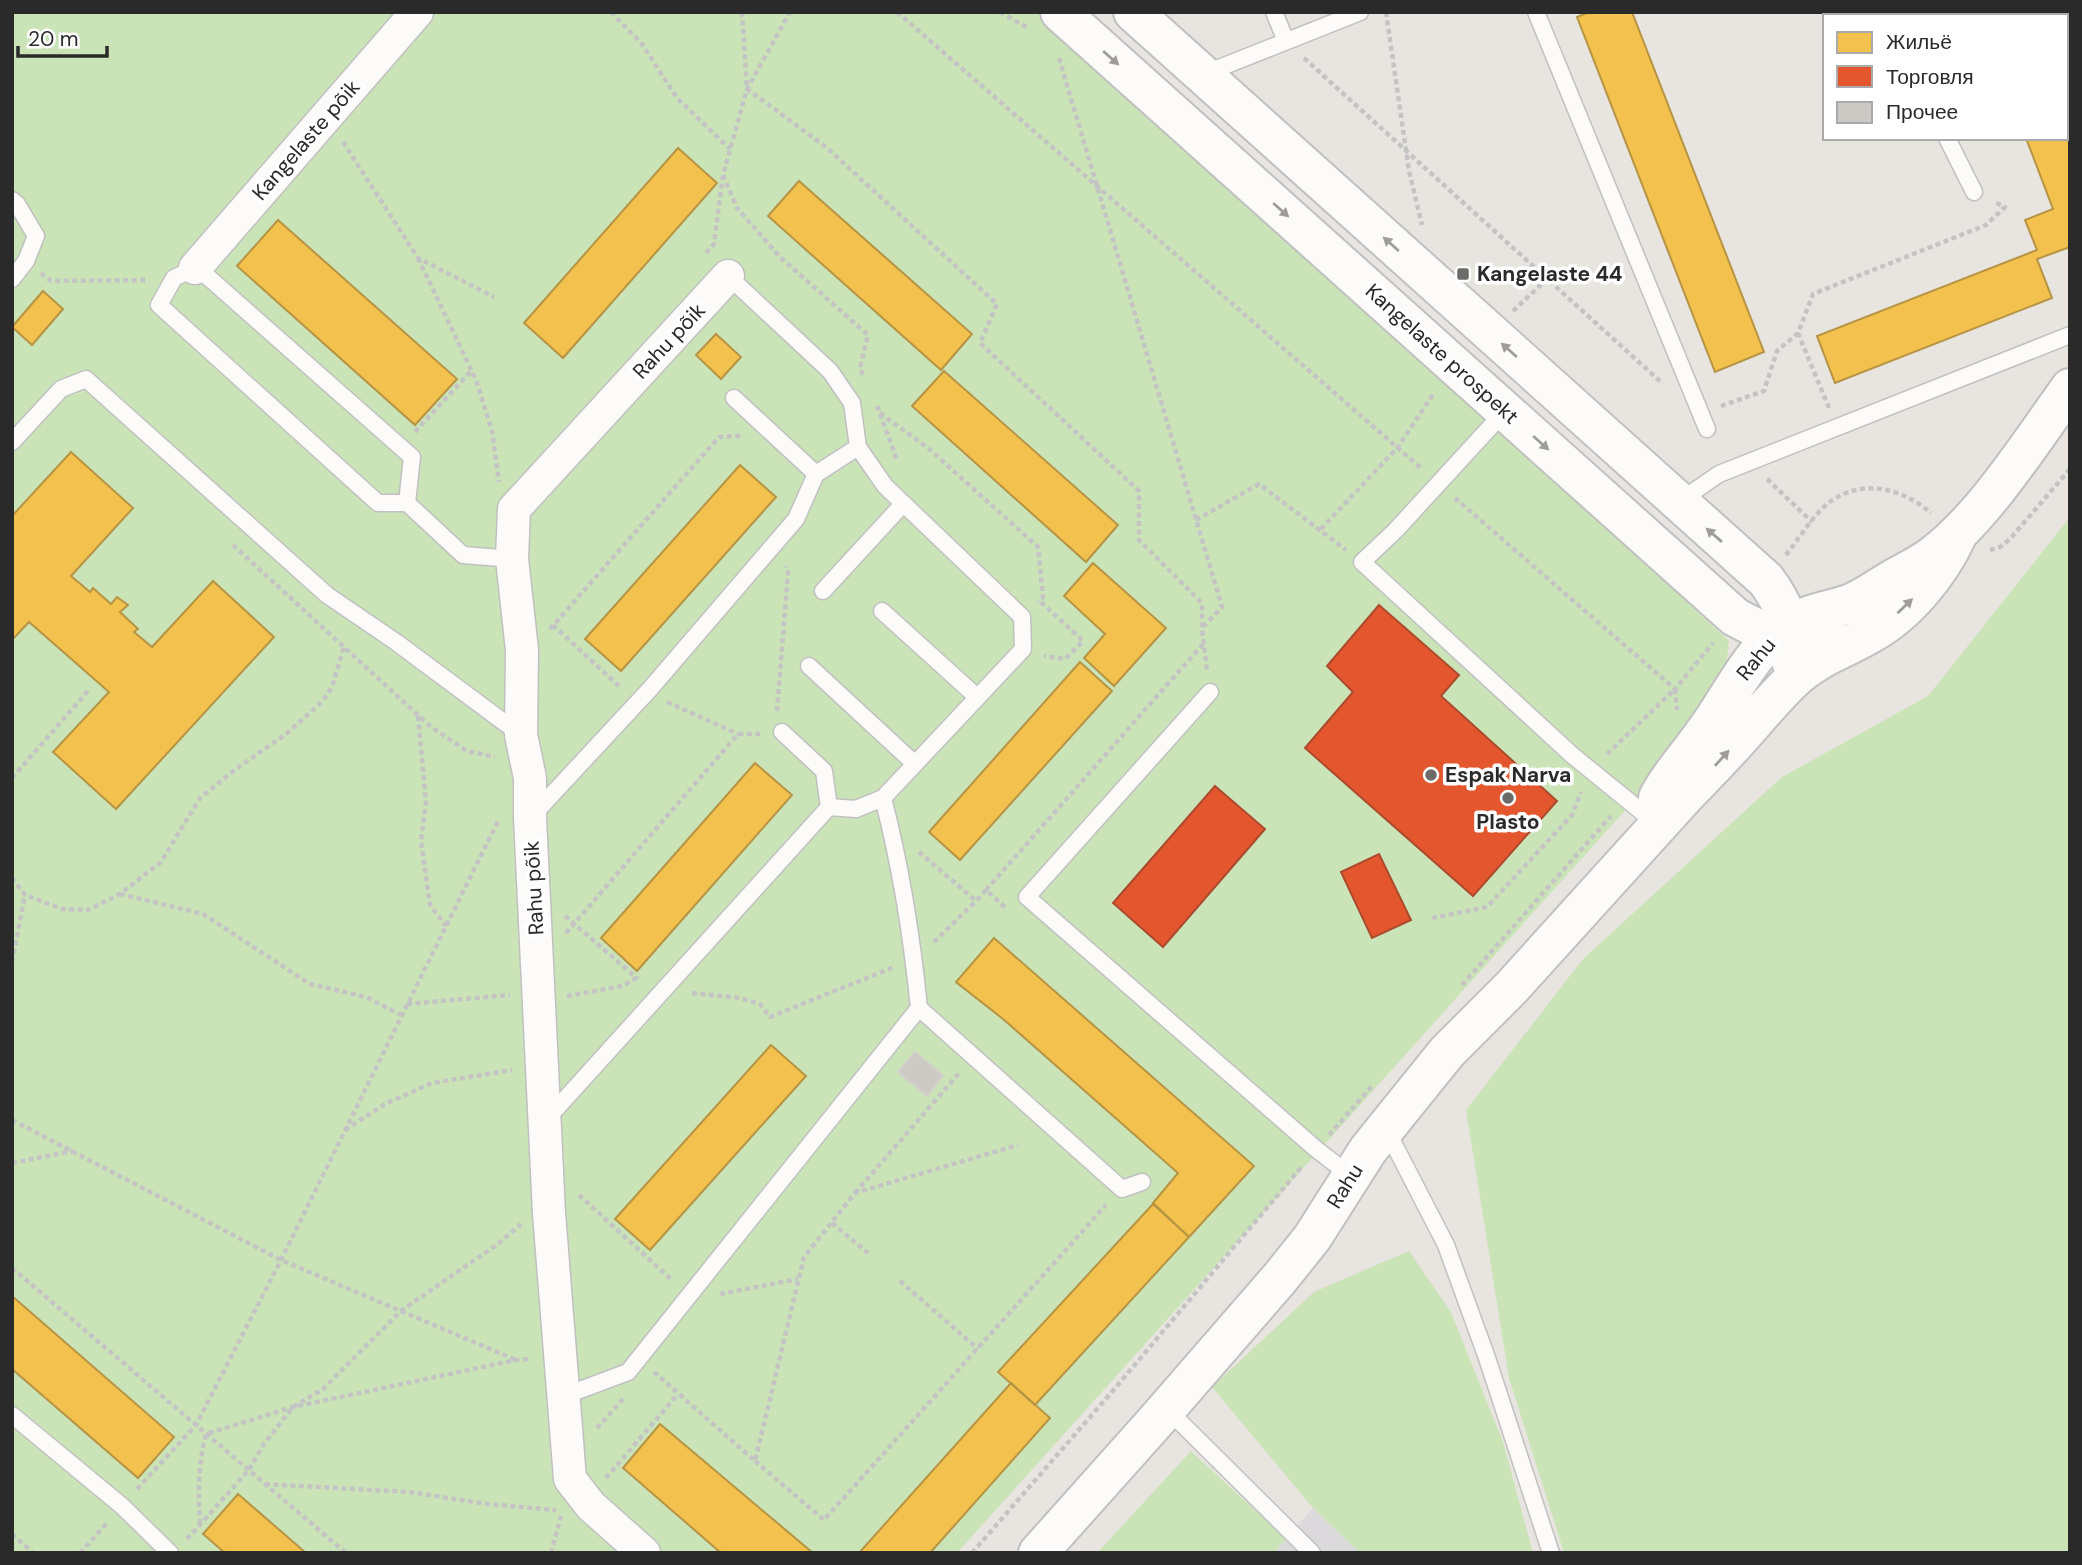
<svg xmlns="http://www.w3.org/2000/svg" width="2082" height="1565" font-family="'DM Sans',sans-serif">
  <style>
    .industrial { fill: #dbd9db }
    .green { fill: #cae4b7 }
    .homes { fill: #f2c14e; stroke: #b69443; stroke-width: 2 }
    .shops { fill: #e4572e; stroke: #ac4a2d; stroke-width: 2 }
    .building { fill: #cdcac6; stroke: #d3d0cb; stroke-width: 2 }
    .lines { fill: none; stroke-linecap: round; stroke-linejoin: round }
    .service-casing { stroke: #c1c0c1; stroke-width: 19 }
    .minor-casing { stroke: #c1c0c1; stroke-width: 35 }
    .secondary-casing { stroke: #c1c0c1; stroke-width: 42 }
    .path { stroke: #c5c4c4; stroke-width: 4.5; stroke-dasharray: 5 3.5; stroke-linecap: butt }
    .service { stroke: #fcfbfa; stroke-width: 16 }
    .minor { stroke: #fcfbfa; stroke-width: 32 }
    .secondary { stroke: #fcfbfa; stroke-width: 38 }
    .oneway { fill: #9e9d9c }
    .poi-dot { fill: #6c6b69; stroke: #fff; stroke-width: 2.5 }
    .labels { text-anchor: middle; stroke-width: 7; stroke-linejoin: round; paint-order: stroke }
    .street-label { font-size: 21px; fill: #2a2a2a; stroke: #fff }
    .poi-label { font-size: 21px; font-weight: bold; fill: #2a2a2a; stroke: #fff; text-anchor: start }
  </style>
  <rect width="100%" height="100%" fill="#e8e4df"/>
  <path class="industrial" d="M1313 1508 1360 1553H1274Z"/>
  <path class="green" d="M12 12H1046L1729 641 1724 687 1675 755 957 1553H12Z
    M2070 517V1553H1564L1509 1378 1466 1110 1583 959 1782 777 1928 696Z
    M1409 1251 1451 1312 1503 1442 1533 1553H1360L1313 1508 1212 1387 1314 1292Z
    M1191 1451 1286 1539 1274 1553H1097Z"/>
  <path class="homes" d="M1589 12H1632L1764 352 1715 372 1577 17Z
    M2070 29V75L2066 76V30Z
    M2066 104 2070 113V247L2037 259 2052 298 1835 383 1817 336 2037 250 2025 220 2053 209 2026 138H2066Z
    M678 148 717 183 563 358 524 323Z
    M799 181 972 334 941 370 768 216Z
    M278 220 457 379 415 425 237 266Z
    M43 291 63 309 32 345 12 327Z
    M716 334 741 357 721 379 696 355Z
    M944 371 1118 525 1086 562 912 406Z
    M71 452 133 508 71 576 90 592 93 588 111 604 117 597 128 605 120 612 138 629 134 632 152 647 213 581 274 637 116 809 53 752 109 692 29 622 12 640V516Z
    M740 465 776 497 621 671 585 639Z
    M1093 563 1166 628 1114 686 1084 658 1105 634 1064 596Z
    M1080 662 1112 691 960 860 929 832Z
    M755 763 792 795 637 971 601 938Z
    M994 938 1254 1166 1189 1237 1153 1203 1178 1173 1003 1019 956 982Z
    M771 1045 806 1076 650 1250 615 1219Z
    M1153 1204 1189 1237 1035 1405 998 1372Z
    M12 1296 174 1437 138 1478 12 1369Z
    M1011 1383 1050 1418 930 1553H859Z
    M660 1424 813 1553H721L623 1468Z
    M238 1494 306 1553H225L203 1534Z"/>
  <path class="shops" d="M1379 605 1459 675 1441 696 1557 801 1473 896 1305 748 1353 692 1327 666Z
    M1215 786 1265 829 1163 947 1113 903Z
    M1379 854 1411 920 1372 938 1341 872Z"/>
  <path class="building" d="M915 1052 943 1075 927 1096 898 1072Z"/>
  <g class="lines">
    <g class="service-casing">
      <path id="service" d="M1274 12 1286 41
        M1536 12 1707 429
        M1938 12 1939 16
        M1204 74 1360 12
        M1947 138 1974 192
        M12 200 17 204 36 236 26 261 12 279
        M734 398 816 474
        M1505 411 1395 531 1362 562 1572 755 1658 825
        M12 442 61 389 86 379 327 595 396 642 521 735
        M858 447 885 486 1022 617 1023 649 883 798C901 867 912 938 919 1008
        M407 503H378L159 305 174 278 195 268 208 277 412 457 407 503 463 555 512 559
        M1677 503 1719 474 2070 335
        M823 591 903 504
        M882 611 977 697
        M809 666 915 764
        M1210 692 1027 897 1316 1149 1351 1176
        M782 732 824 771 829 807
        M532 816 650 689 796 519 816 474 858 447 852 403 830 371 728 276
        M544 1113 556 1109 829 807 856 809 883 798
        M1386 1129 1446 1245 1487 1358 1551 1553
        M564 1396 628 1372 919 1008 1122 1189 1142 1182
        M1167 1409 1312 1553
        M12 1415 122 1506 170 1553"/>
    </g>
    <g class="minor-casing">
      <path id="minor" d="M195 268 417 12
        M644 1553 591 1506 570 1479 549 1213 530 818V778L521 735 522 650 512 559 514 509 728 276"/>
    </g>
    <g class="secondary-casing">
      <path id="secondary" d="M1060 12 1735 617C1769 636 1810 649 1849 644
        M1133 12 1766 580C1783 603 1796 632 1791 661
        M1658 798C1670 774 1689 755 1704 733 1729 700 1753 646 1789 625 1808 613 1828 611 1849 604 1864 598 1876 589 1891 580 1904 572 1919 566 1932 556 1983 518 2032 441 2070 388
        M1038 1553 1155 1422 1280 1278 1312 1238 1368 1150 1447 1052 1511 988 1684 797C1705 775 1726 754 1746 731 1763 712 1778 693 1797 676 1822 655 1843 650 1870 634 1907 614 1940 573 1957 536"/>
    </g>
    <path class="path" d="M611 12 642 44 677 98 730 149
      M742 12 747 89 826 147 997 304 980 343 1139 491V540L1202 603V628L1207 670
      M897 12 1422 469
      M1000 12 1030 29
      M1386 12 1409 171 1422 225
      M1059 58 1222 607 1203 627
      M1304 58 1663 384
      M343 142 418 258 494 297
      M723 175 737 208 780 257 868 335 860 368 863 375
      M706 253 714 244 723 175 747 89 790 12
      M418 258 476 380 492 431 499 482
      M41 273 51 281 149 280
      M1513 311 1547 279
      M877 406 897 460
      M1721 406 1764 391 1777 351 1798 333
      M1829 408 1798 333 1813 294 1986 225 2005 207 1994 202
      M880 413 928 448 1038 547 1043 597 1038 602
      M415 432 471 371
      M1767 479 1812 522
      M1455 498 1675 689 1713 643
      M1196 520 1259 484 1346 550
      M1321 529 1398 447 1434 393
      M233 545 431 727 467 751 495 757
      M1990 550 2000 547 2010 539 2070 469
      M1786 555C1798 540 1815 512 1831 501 1864 478 1903 489 1931 513
      M1041 602 1083 641 1065 659 1044 656
      M553 625 621 688
      M550 629 719 437 738 436 740 438
      M1675 689 1677 710
      M667 702 738 734
      M777 711 788 572 786 566
      M418 716 426 802 421 841 430 905 446 926
      M1607 754 1674 690
      M12 778 88 691
      M919 852 976 901 986 890 1007 909
      M12 878 25 895 62 909 88 910 120 894 161 862 200 798 236 769 286 734 322 702 332 687 344 646
      M986 890 1204 643
      M120 894 203 914 310 984 366 997 401 1015
      M565 916 638 979
      M1432 918 1487 907 1572 815 1581 792
      M566 933 738 734H760
      M934 942 976 901
      M12 962 25 895
      M1462 985 1611 816
      M692 993 740 998 760 1004 770 1017 894 967
      M567 996 622 986 636 978
      M407 1004 510 995
      M12 1120 281 1260 516 1360
      M345 1130 385 1104 432 1083 512 1070
      M1329 1135 1372 1086
      M12 1163 73 1151
      M855 1193 960 1072
      M579 1195 673 1281
      M832 1223 868 1253
      M12 1268 346 1553
      M900 1281 978 1349
      M720 1294 798 1279
      M654 1372 755 1461 804 1257 855 1193 1018 1145
      M597 1428 624 1398
      M755 1461 824 1520 1106 1205
      M606 1478 678 1394
      M265 1484 409 1492 488 1504 556 1510
      M137 1489 196 1425 281 1260 499 819
      M200 1524C198 1493 198 1464 206 1434L293 1407 516 1360 531 1359
      M12 1534 33 1553
      M187 1539 248 1471 264 1444 293 1407 323 1389 402 1310 498 1244 521 1224
      M80 1553 108 1522
      M551 1553 561 1516
      M972 1553 1117 1386 1303 1165"/>
    <use href="#service" class="service"/>
    <use href="#minor" class="minor"/>
    <use href="#secondary" class="secondary"/>
  </g>
  <defs><path id="oneway-solid" d="M-6-.8H1V-3.2L6.5 0L1 3.2V.8H-6Z" transform="scale(1.75)"/></defs>
  <g class="oneway">
    <use href="#oneway-solid" transform="translate(1111 58) rotate(42)"/>
    <use href="#oneway-solid" transform="translate(1281 210) rotate(42)"/>
    <use href="#oneway-solid" transform="translate(1391 244) rotate(-138)"/>
    <use href="#oneway-solid" transform="translate(1509 350) rotate(-138)"/>
    <use href="#oneway-solid" transform="translate(1541 443) rotate(42)"/>
    <use href="#oneway-solid" transform="translate(1714 535) rotate(-139)"/>
    <use href="#oneway-solid" transform="translate(1905 606) rotate(-44)"/>
    <use href="#oneway-solid" transform="translate(1722 758) rotate(-48)"/>
  </g>
  <g class="poi-dot">
    <rect x="1456" y="267" width="14" height="14" rx="3.5"/>
    <circle cx="1431" cy="775" r="7"/>
    <circle cx="1508" cy="798" r="7"/>
  </g>
  <g class="labels">
    <g class="street-label">
      <text transform="translate(306 140) rotate(-49)" y="7">Kangelaste põik</text>
      <text transform="translate(669 341) rotate(-47)" y="7">Rahu põik</text>
      <text transform="translate(1442 354) rotate(42)" y="7">Kangelaste prospekt</text>
      <text transform="translate(1756 659) rotate(-51)" y="7">Rahu</text>
      <text transform="translate(534 888) rotate(-93)" y="7">Rahu põik</text>
      <text transform="translate(1345 1186) rotate(-58)" y="7">Rahu</text>
    </g>
    <g class="poi-label">
      <text x="1477" y="281">Kangelaste 44</text>
      <text x="1445" y="782">Espak Narva</text>
      <text x="1508" y="829" text-anchor="middle">Plasto</text>
    </g>
  </g>
  <rect width="2082" height="1565" fill="none" stroke="#2a2a2a" stroke-width="28"/>
  <rect x="1823" y="14" width="245" height="126" fill="#ffffff" stroke="#aaaaaa" stroke-width="2"/>
  <rect x="1837" y="32" width="35" height="21" fill="#f2c14e" stroke="#aaaaaa" stroke-width="2"/>
  <text x="1886" y="49" font-size="21" fill="#2a2a2a">Жильё</text>
  <rect x="1837" y="66" width="35" height="21" fill="#e4572e" stroke="#aaaaaa" stroke-width="2"/>
  <text x="1886" y="84" font-size="21" fill="#2a2a2a">Торговля</text>
  <rect x="1837" y="102" width="35" height="21" fill="#cdcac6" stroke="#aaaaaa" stroke-width="2"/>
  <text x="1886" y="119" font-size="21" fill="#2a2a2a">Прочее</text>
  <path d="M18 46v10h89v-10" fill="none" stroke="#2a2a2a" stroke-width="3.5"/>
  <text x="28" y="46" font-size="21" fill="#2a2a2a" stroke="#ffffff" stroke-width="5" paint-order="stroke">20 m</text>
</svg>
